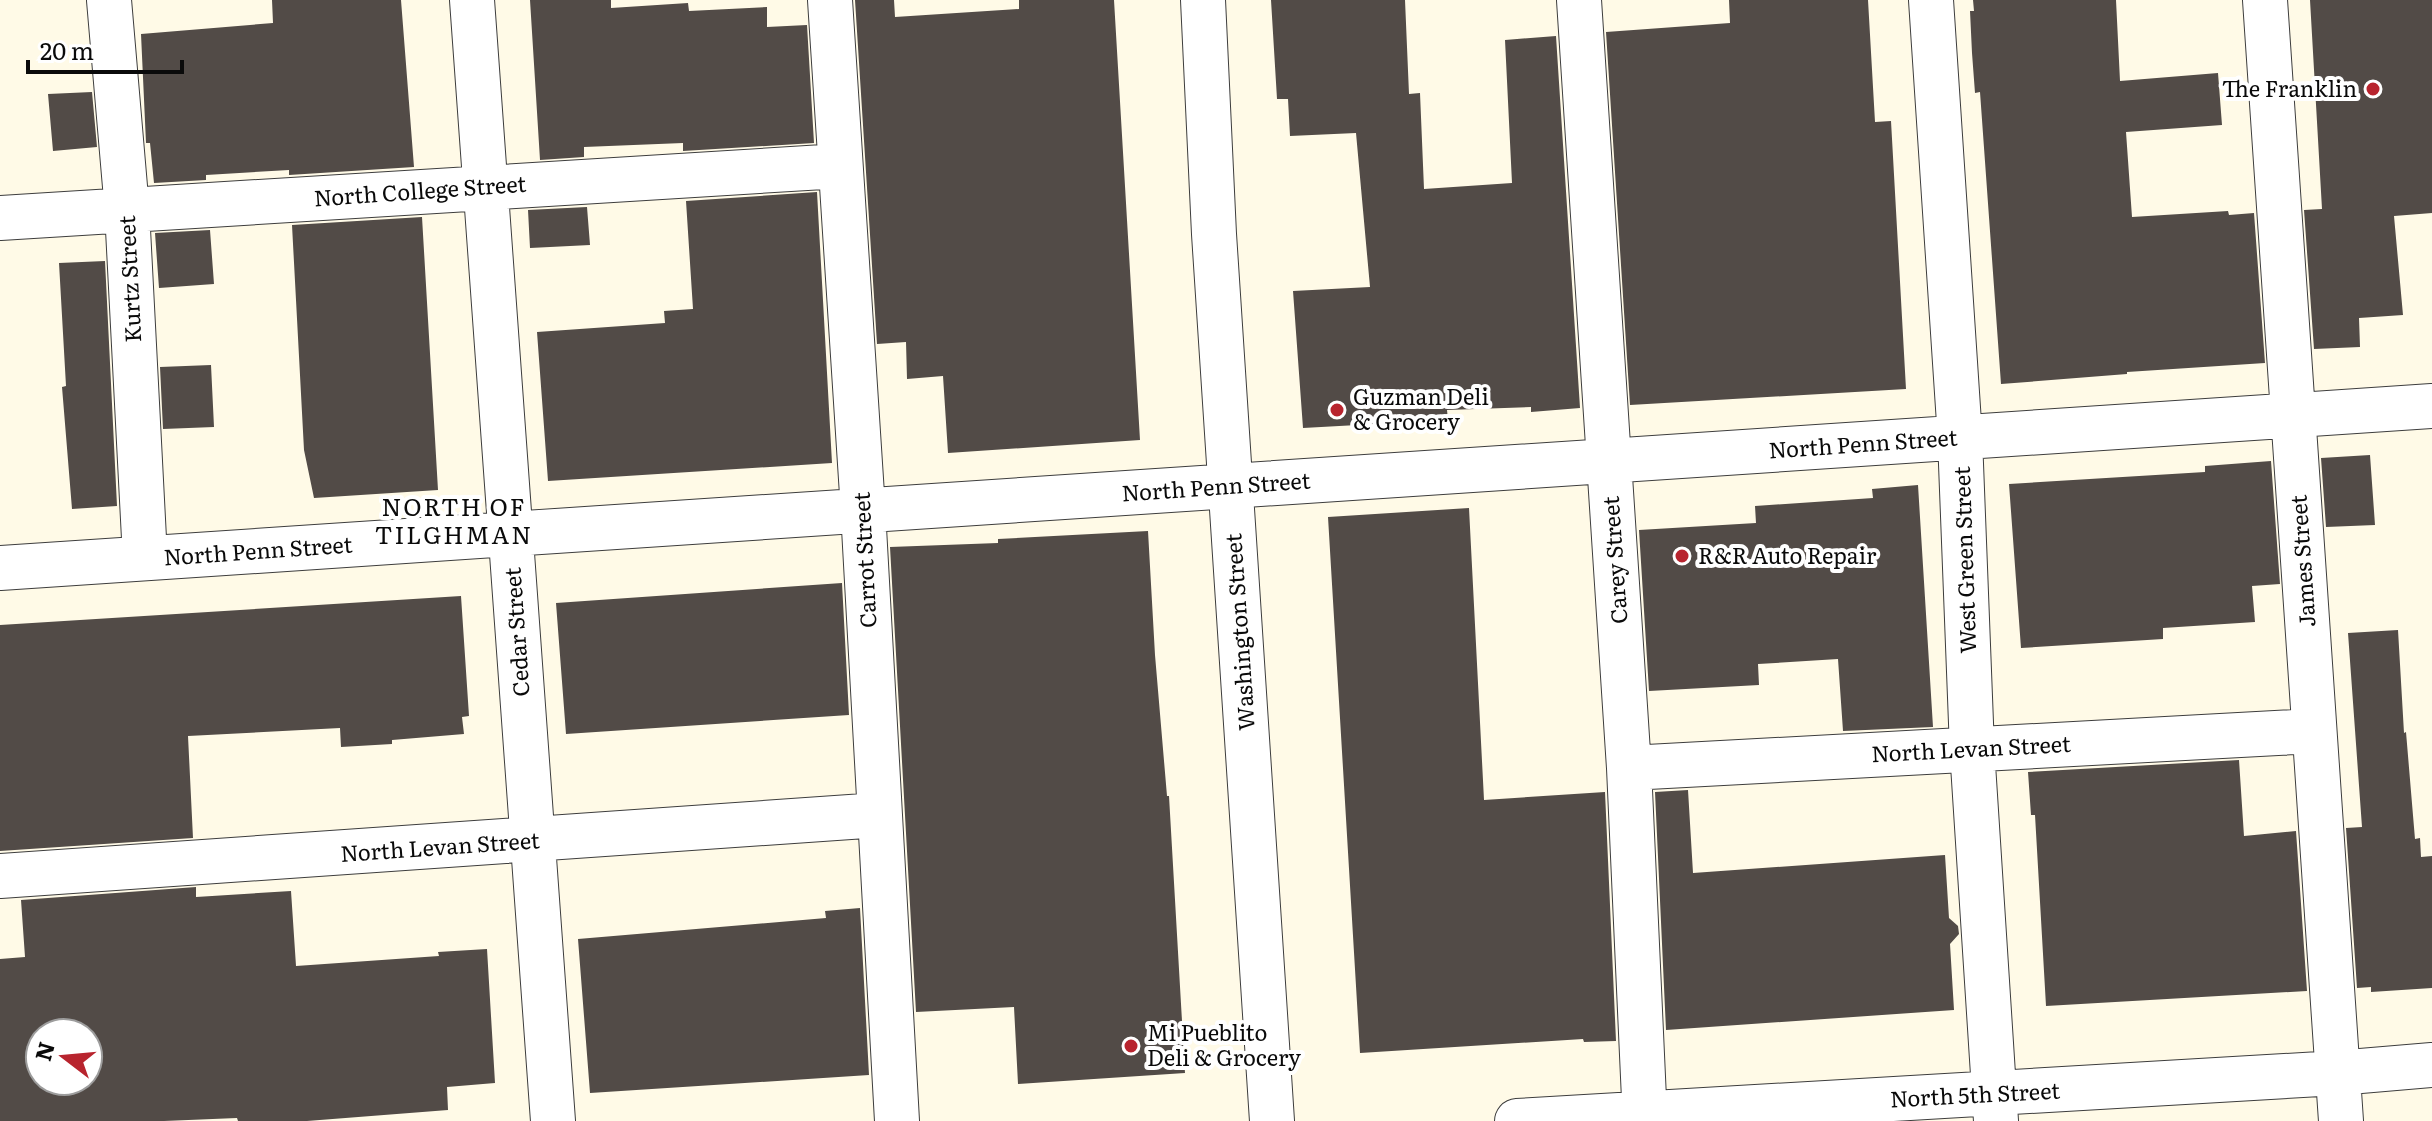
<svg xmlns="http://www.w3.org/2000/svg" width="2432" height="1121" font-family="Literata,serif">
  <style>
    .building { fill: #524b47; fill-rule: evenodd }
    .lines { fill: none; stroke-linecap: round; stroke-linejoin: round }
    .minor-casing { stroke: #3d3d3d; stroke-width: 46 }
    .minor { stroke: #fff; stroke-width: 44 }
    .poi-dot { fill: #b8242e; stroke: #fff; stroke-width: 3 }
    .labels { text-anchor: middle; stroke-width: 8; stroke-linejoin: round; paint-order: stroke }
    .poi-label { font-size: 22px; fill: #0a0a0a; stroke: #fff; text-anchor: start }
    .street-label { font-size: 22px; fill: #0a0a0a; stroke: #fff }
    .neighbourhood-label { font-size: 24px; letter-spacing: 2px; fill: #0a0a0a; stroke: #fff }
  </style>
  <rect width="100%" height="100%" fill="#fffae7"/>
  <path class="building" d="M272 0H401L414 167 289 175V170L206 175V180L154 183 150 143H146L141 34 273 23Z
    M530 0H611V8L688 3 689 11 767 7V27L807 25 814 143 683 151V143L584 147V157L540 160Z
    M855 0H894L895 17 1019 9V0H1114L1140 440 948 453 943 376 907 379 906 342 877 344Z
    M1271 0H1405L1409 94 1420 93 1424 189 1512 183 1505 40 1556 36 1580 408 1531 412V407L1447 410 1448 420 1303 428 1293 291 1370 287 1356 133 1290 136 1288 99H1277Z
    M1729 0H1868L1875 122 1891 121 1906 389 1630 405 1606 32 1730 23Z
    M1973 0H2116L2120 81 2218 73 2222 125 2126 132 2132 217 2228 211 2229 215 2254 213 2265 363 2127 372V374L2001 384 1980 92 1975 93 1972 53 1970 11H1974Z
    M2310 0H2432V213L2394 216 2403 315 2359 318 2360 347 2314 349 2304 210 2322 209Z
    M92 92 97 147 53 151 48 94Z
    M817 192 832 463 548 481 537 332 665 323 664 311 693 309 686 201Z
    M587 207 590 245 530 248 528 210Z
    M422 217 438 490 314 498 304 450 292 225Z
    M210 230 214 284 159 288 155 233Z
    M105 261 117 506 72 509 62 387 66 386 59 263Z
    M211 365 214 427 163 429 160 367Z
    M2370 455 2375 525 2326 527 2321 458Z
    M2271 461 2280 584 2252 586 2255 622 2163 628V639L2021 648 2009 484 2205 472V466Z
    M1918 485 1933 727 1843 731 1838 659 1758 664 1759 685 1649 691 1639 530 1756 523 1755 506 1873 498 1872 489Z
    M1469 508 1484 800 1605 792 1616 1041 1584 1042 1583 1039 1360 1053 1328 517Z
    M1148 531 1155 655 1167 796H1169L1185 1073 1018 1084 1014 1007 916 1012 890 547 998 543V539Z
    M842 583 849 715 566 734 556 603Z
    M461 596 469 716 462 717 464 734 392 740V744L341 747 340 728 188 736 193 838 0 851V625Z
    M2398 630 2404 733 2406 732 2415 839 2420 838 2421 857 2432 856V988L2371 992V987L2357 988 2346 828 2362 827 2348 633Z
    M2239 760 2244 836 2296 831 2307 991 2046 1006 2035 815H2031L2028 772Z
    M1688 790 1693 873 1945 855 1949 918 1958 926 1959 934 1950 944 1954 1010 1666 1030 1655 792Z
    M196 887V897L291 891 296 966 439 956 438 952 487 949 495 1083 447 1087 448 1110 307 1121H238L237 1118 164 1121H0V959L25 957 21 900ZM40 1033H88V1081H40Z
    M860 908 869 1075 590 1093 578 939 826 918 825 911Z"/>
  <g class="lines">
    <g class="minor-casing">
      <path id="minor" d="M109 0 127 210 145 558
        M472 0 553 1121
        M830 0 863 510 897 1121
        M1203 0 1214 234 1272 1121
        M1579 0 1629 768 1645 1121
        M1931 0 1960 438 1972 749 1996 1121
        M2265 0 2341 1121
        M0 218 840 166
        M0 568 2432 406
        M1629 768 2314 731
        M0 876 879 815
        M1517 1121 2337 1073 2432 1065"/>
    </g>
    <use href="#minor" class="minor"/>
  </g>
  <g class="poi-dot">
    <circle cx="2373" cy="89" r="8"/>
    <circle cx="1337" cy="410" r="8"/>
    <circle cx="1682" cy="556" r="8"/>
    <circle cx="1131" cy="1046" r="8"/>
  </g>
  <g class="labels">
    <g class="poi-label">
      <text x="2357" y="97" text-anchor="end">The Franklin</text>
      <text x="1353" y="405">Guzman Deli<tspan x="1353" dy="25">&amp; Grocery</tspan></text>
      <text x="1698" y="564">R&amp;R Auto Repair</text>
      <text x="1147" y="1041">Mi Pueblito<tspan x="1147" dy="25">Deli &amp; Grocery</tspan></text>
    </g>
    <g class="street-label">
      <text transform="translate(420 191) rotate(-4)" y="8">North College Street</text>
      <text transform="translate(130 279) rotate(-93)" y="8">Kurtz Street</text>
      <text transform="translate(1863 444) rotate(-4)" y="8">North Penn Street</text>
      <text transform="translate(1216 487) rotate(-4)" y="8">North Penn Street</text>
      <text transform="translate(258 551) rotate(-4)" y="8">North Penn Street</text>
      <text transform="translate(865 560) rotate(-93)" y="8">Carrot Street</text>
      <text transform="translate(1615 560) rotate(-94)" y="8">Carey Street</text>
      <text transform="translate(1965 560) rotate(-92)" y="8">West Green Street</text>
      <text transform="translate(2303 561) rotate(-94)" y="8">James Street</text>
      <text transform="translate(517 632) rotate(-94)" y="8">Cedar Street</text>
      <text transform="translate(1240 632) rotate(-94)" y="8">Washington Street</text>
      <text transform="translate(1971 749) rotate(-3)" y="8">North Levan Street</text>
      <text transform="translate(440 847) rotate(-4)" y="8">North Levan Street</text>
      <text transform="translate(1975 1095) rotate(-3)" y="8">North 5th Street</text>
    </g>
    <g class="neighbourhood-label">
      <text x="454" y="516">NORTH OF<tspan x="454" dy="28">TILGHMAN</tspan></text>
    </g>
  </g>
  <g transform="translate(64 1057) rotate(286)"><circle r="38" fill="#ffffff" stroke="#9d9d9d" stroke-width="2"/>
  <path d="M0-6L14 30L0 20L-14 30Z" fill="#b8242e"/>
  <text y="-12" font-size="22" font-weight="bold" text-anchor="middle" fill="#0a0a0a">N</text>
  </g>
  <path d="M28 60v12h154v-12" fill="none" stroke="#0a0a0a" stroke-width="4"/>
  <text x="40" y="60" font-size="24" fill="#0a0a0a" stroke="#ffffff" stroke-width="6" paint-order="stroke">20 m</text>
</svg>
